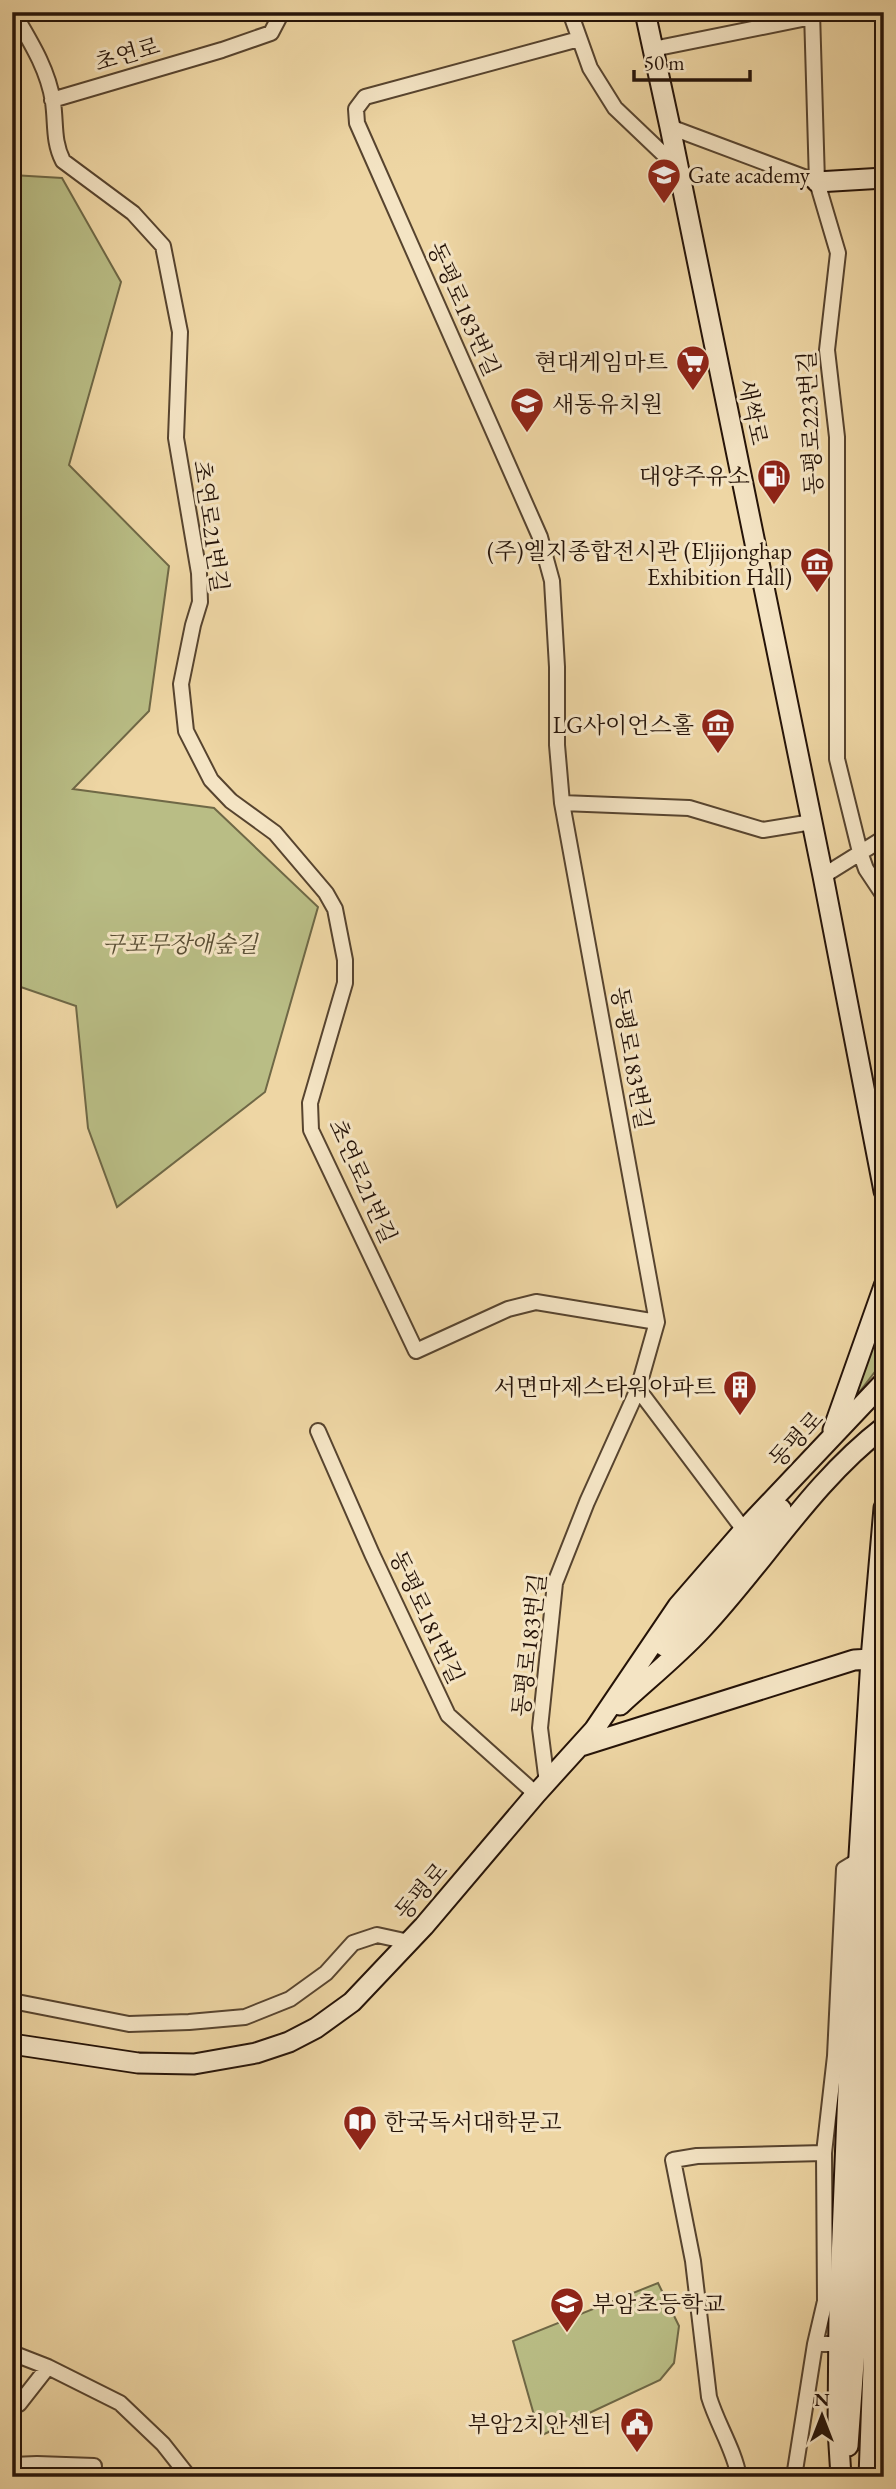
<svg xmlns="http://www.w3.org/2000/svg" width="896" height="2489" font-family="'EB Garamond','Noto Serif KR',serif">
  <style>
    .green { fill: #b9bd85; stroke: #6f6846; stroke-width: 2 }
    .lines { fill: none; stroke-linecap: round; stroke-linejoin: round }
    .street-casing { stroke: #57442f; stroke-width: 18 }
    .secondary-casing { stroke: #251308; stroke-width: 23 }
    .street { stroke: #f4e4c4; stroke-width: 14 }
    .secondary { stroke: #f4e4c4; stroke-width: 19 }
    .labels { text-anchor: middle; stroke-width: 6; stroke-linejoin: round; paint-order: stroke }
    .street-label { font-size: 23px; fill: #251308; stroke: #f4e4c4 }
    .poi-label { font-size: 23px; fill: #251308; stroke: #f4e4c4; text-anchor: end }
    .park-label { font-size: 23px; font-style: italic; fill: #594e34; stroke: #f4e4c4 }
  </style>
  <rect width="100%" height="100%" fill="#eed6a4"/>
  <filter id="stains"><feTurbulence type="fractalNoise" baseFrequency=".00286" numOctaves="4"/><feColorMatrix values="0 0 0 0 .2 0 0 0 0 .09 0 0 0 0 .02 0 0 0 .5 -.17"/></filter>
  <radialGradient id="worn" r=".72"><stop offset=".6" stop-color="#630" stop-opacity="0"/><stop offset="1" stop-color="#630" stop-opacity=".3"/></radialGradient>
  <path class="green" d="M12 175 62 178 121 282 69 465 169 566 149 711 73 789 214 808 318 907 265 1092 117 1207 88 1128 76 1006 12 984Z
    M880 1317H884V1360L857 1395 853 1394Z
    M658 2283 679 2326 674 2363 660 2380 540 2436 513 2341Z"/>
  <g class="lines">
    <g class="street-casing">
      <path id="street" d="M13 12C30 41 48 69 53 102 56 123 53 142 63 161L133 213 163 246 180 332 176 438 199 573 200 602 193 625 181 684 186 731 211 780 231 801 275 833 326 893 335 909 345 960V983L310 1103 311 1130 416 1351 508 1309 536 1302 657 1322
        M570 12 590 68 615 108 679 169
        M812 12 817 182 838 253 827 350 837 437V759L860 852 866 869 884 896
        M653 49 812 17
        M52 100 222 50 271 33 282 12
        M670 127 817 182
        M562 803 689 808 763 830 812 822
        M823 876 884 838
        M638 1389 744 1530
        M318 1431 372 1554 448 1715 536 1794
        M547 1783 540 1728 555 1583 587 1502 638 1389 657 1322 562 803 557 745V667L552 581 540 537 357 123 356 109 365 97 579 39
        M12 2001 129 2024 189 2022 245 2017 290 1999 326 1973 353 1943 377 1935 409 1942
        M815 2344 825 2301 824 2153 835 2056 844 1869 859 1860
        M12 2353 48 2367
        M12 2403 19 2404 48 2367 120 2403 163 2444 189 2477
        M37 2464 94 2466
        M12 2465 37 2464 36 2477
        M739 2477C734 2449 717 2424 709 2397L693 2261 673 2160 697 2156 824 2153
        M794 2477 815 2344H839"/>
    </g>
    <g class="secondary-casing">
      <path id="secondary" d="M645 12 670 127 823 876 884 1191
        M817 182 884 178
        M833 1430 884 1286
        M664 1646 781 1509
        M620 1705C647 1680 677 1656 702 1629 764 1563 812 1482 884 1427
        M581 1746 854 1660 871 1659
        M12 2044 138 2063 194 2064 256 2053 289 2042 316 2028 352 2002 424 1926 536 1794 594 1730 678 1606 744 1530 884 1382
        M848 2446 857 2321 872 1904 884 1717
        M841 2477 838 2429 839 2309 855 1921 871 1659 884 1508
        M869 2477 879 2206 884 1962"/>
    </g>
    <use href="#street" class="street"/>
    <use href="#secondary" class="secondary"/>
  </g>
  <defs>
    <g id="school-pin" transform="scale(1.75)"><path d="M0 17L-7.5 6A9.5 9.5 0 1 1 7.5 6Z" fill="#8f2418" stroke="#f4e4c4"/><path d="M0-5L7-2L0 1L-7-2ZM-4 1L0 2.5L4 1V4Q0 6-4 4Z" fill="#fff"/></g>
    <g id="supermarket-pin" transform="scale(1.75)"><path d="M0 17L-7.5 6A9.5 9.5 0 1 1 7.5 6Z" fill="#8f2418" stroke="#f4e4c4"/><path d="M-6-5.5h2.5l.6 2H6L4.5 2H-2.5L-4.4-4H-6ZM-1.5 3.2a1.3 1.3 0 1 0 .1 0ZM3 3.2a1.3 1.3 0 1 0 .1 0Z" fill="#fff"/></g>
    <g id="fuel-pin" transform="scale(1.75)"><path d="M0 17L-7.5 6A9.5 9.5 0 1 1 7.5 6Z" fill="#8f2418" stroke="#f4e4c4"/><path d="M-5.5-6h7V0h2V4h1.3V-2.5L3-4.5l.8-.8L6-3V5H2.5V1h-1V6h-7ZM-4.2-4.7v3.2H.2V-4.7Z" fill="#fff"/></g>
    <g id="museum-pin" transform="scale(1.75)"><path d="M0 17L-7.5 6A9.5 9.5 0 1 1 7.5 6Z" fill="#8f2418" stroke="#f4e4c4"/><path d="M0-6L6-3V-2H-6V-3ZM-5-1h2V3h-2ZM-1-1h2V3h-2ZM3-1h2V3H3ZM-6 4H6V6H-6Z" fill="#fff"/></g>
    <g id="building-pin" transform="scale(1.75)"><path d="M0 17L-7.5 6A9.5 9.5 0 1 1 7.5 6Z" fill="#8f2418" stroke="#f4e4c4"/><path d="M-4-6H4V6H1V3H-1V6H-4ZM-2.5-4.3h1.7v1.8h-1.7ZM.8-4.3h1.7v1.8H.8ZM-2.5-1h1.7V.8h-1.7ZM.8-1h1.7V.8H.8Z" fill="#fff"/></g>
    <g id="library-pin" transform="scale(1.75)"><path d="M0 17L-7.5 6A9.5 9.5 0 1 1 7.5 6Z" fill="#8f2418" stroke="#f4e4c4"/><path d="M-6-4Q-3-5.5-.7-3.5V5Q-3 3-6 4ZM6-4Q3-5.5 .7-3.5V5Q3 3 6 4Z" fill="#fff"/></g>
    <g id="civic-pin" transform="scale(1.75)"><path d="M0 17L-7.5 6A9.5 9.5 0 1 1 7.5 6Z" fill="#8f2418" stroke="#f4e4c4"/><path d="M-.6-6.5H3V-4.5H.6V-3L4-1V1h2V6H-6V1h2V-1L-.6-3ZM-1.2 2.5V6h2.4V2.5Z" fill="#fff"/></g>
  </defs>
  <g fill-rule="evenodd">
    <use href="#school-pin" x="664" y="175"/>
    <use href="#supermarket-pin" x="693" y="362"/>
    <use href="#school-pin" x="527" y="404"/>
    <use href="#fuel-pin" x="774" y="476"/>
    <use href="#museum-pin" x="817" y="564"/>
    <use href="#museum-pin" x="718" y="725"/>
    <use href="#building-pin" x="740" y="1387"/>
    <use href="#library-pin" x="360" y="2122"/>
    <use href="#school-pin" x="567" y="2304"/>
    <use href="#civic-pin" x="637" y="2424"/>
  </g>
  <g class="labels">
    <g class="street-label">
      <text transform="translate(127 54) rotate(-16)" y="8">초연로</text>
      <text transform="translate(464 309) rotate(66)" y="8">동평로183번길</text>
      <text transform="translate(753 412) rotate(78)" y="8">새싹로</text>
      <text transform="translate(810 423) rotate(-93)" y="8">동평로223번길</text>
      <text transform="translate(211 526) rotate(82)" y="8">초연로21번길</text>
      <text transform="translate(632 1058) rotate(80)" y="8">동평로183번길</text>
      <text transform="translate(363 1181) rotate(66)" y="8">초연로21번길</text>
      <text transform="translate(796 1439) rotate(-47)" y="8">동평로</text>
      <text transform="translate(427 1617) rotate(65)" y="8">동평로181번길</text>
      <text transform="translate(529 1645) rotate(-83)" y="8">동평로183번길</text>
      <text transform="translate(421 1891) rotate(-49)" y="8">동평로</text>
    </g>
    <g class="poi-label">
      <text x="688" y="183" text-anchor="start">Gate academy</text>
      <text x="668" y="370">현대게임마트</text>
      <text x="552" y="412" text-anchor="start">새동유치원</text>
      <text x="750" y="484">대양주유소</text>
      <text x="792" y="559">(주)엘지종합전시관 (Eljijonghap<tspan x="792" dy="26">Exhibition Hall)</tspan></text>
      <text x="694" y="733">LG사이언스홀</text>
      <text x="716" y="1395">서면마제스타워아파트</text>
      <text x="384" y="2130" text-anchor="start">한국독서대학문고</text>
      <text x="592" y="2312" text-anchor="start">부암초등학교</text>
      <text x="612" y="2432">부암2치안센터</text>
    </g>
    <g class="park-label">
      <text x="180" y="952">구포무장애숲길</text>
    </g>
  </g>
  <rect width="896" height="2489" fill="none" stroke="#eed6a4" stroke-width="42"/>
  <rect x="14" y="14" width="868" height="2461" fill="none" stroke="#251308" stroke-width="3.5"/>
  <rect x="21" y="21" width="854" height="2447" fill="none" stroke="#251308" stroke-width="2"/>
  <g transform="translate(822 2416)" stroke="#f4e4c4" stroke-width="5" paint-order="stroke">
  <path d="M0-5L12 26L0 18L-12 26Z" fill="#251308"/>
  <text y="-10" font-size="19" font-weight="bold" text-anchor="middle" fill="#251308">N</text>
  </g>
  <path d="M634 70v10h116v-10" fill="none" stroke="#251308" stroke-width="3.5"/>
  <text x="644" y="70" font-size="21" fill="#251308" stroke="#f4e4c4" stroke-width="5" paint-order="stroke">50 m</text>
  <rect width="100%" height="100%" filter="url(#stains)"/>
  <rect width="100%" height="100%" fill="url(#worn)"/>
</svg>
